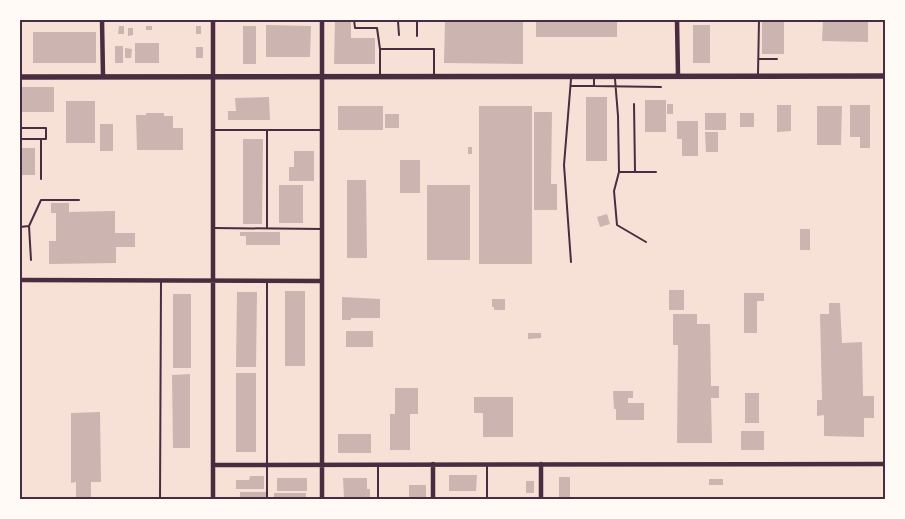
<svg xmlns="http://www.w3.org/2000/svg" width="905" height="519" font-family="Inter,sans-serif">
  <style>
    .building { fill: #ccb4b1 }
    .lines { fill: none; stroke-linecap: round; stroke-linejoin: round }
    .service { stroke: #4a2c40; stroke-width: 2 }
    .minor { stroke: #4a2c40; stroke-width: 4.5 }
    .tertiary { stroke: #4a2c40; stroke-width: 5.5 }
    .neatline { fill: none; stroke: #4a2c40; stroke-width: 2 }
  </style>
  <rect width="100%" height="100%" fill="#f7e1d7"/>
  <path class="building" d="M335 20H351V38H375V64H334Z
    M445 20H523V64L444 63Z
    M536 20H617V37H536Z
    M762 20H784V54H762Z
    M823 20H868V42L822 41Z
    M266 25 311 26 310 57H266Z
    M693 25H710V63H693Z
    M119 26H124V34H118Z
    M146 26H152V30H146Z
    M196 26H201V34H196Z
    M243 26H256V64H243Z
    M128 28H133V35L128 36Z
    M33 32H96V63H33Z
    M135 43H159V63H135Z
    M115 46H123V63H115Z
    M196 47H203V58H196Z
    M125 48 132 49 131 58H125Z
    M20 87H54V112H20Z
    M269 97 270 120H228V111H236L235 98Z
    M586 97H607V161H586Z
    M645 100H666V132H645Z
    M66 101H95V143H66Z
    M667 104H673V114H667Z
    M777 105H791V131L777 132Z
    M850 105H870V148H860V137H850Z
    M338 106H383V130H338Z
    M479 106H532V264H479Z
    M817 106H842L841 145H817Z
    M534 112H552L551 184H557V210H534Z
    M146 113H164V116H173V128H183V150H137L136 115H146Z
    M705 113H726V130H705Z
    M740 113H754V127H740Z
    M385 114H399V128H385Z
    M677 121H698V156H682V139H677Z
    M100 124H113V151H100Z
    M705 132H718V152H706Z
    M243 139H263L262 224H243Z
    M468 147H472V154H468Z
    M20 148H35V175H20Z
    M294 151H314V181H289V167H294Z
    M400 160H420V193H400Z
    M347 180H366L367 258H347Z
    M279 185H303V223H279Z
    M427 185H470V260H427Z
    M51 203H69V212L115 211V233H135V247H116V263L49 264V241H56V213H51Z
    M607 214 610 224 600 227 597 217Z
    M800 229H810V250H800Z
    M240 232H280V245H246V236H240Z
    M669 290H684V310H669Z
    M285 291H305V366H285Z
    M237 292H257L256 367H236Z
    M744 293H764V301H757V333H744Z
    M173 294H191V368H173Z
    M342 297 380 299V318H351V320H342Z
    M492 299H505V310H494V307H492Z
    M829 303H840L842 343 862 342 863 396H874V418H864V437L824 436V415L817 416V400H822L820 314H829Z
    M673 314H697V324H710L711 386H719V398H711L712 443H677L678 345H673Z
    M346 331H373V347H346Z
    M528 333H541V338L528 339Z
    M236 373H256V452H236Z
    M190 374V448H173L172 375Z
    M395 388H418V414H410V450H390V414H395Z
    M613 391H633V398H628V403H644V420H616V409H614Z
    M745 393H759V423H745Z
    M474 397H513V437H483V413H474Z
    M100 412 101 482H91V499H76V482L71 483V413Z
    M741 431H764V450H741Z
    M338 434H371V453H338Z
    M449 475H477L476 491H449Z
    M250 476H264V489H236V480H249Z
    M559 477H570V497H559Z
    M277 478H307V491H277Z
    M343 478H367V489H370V499H344Z
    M709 479H723V485H709Z
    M526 481H534V493H526Z
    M409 485H426V499H409Z
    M240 492H266V499H240Z
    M274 493H306V499H274Z"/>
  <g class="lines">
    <path class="service" d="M20 20 320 21
      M354 20 355 28H377L380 49
      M399 35 398 21H417V36
      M758 59H777
      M758 74 759 20
      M380 76V49H434V74
      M571 79 564 165 571 262
      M615 79 618 116 619 172H656
      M571 86H594V77
      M594 86 661 87
      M634 104 635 171
      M20 128H46V139H20
      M213 130H320
      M267 131V228
      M41 139V179
      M619 172 614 191 617 225 646 242
      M29 226 41 200H79
      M20 227 29 226 31 260
      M214 228 322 229
      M267 281V499
      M378 466V499
      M487 466V499
      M160 499 161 281"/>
    <path class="minor" d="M102 20 103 76
      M213 20V499
      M322 20V499
      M677 20 678 76
      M20 280 322 281
      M433 464V499
      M541 464V499
      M213 465 885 464"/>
    <path class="tertiary" d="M20 77 885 76"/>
  </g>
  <rect width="905" height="519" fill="none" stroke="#fffaf5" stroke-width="42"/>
  <rect x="21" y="21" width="863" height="477" class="neatline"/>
</svg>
